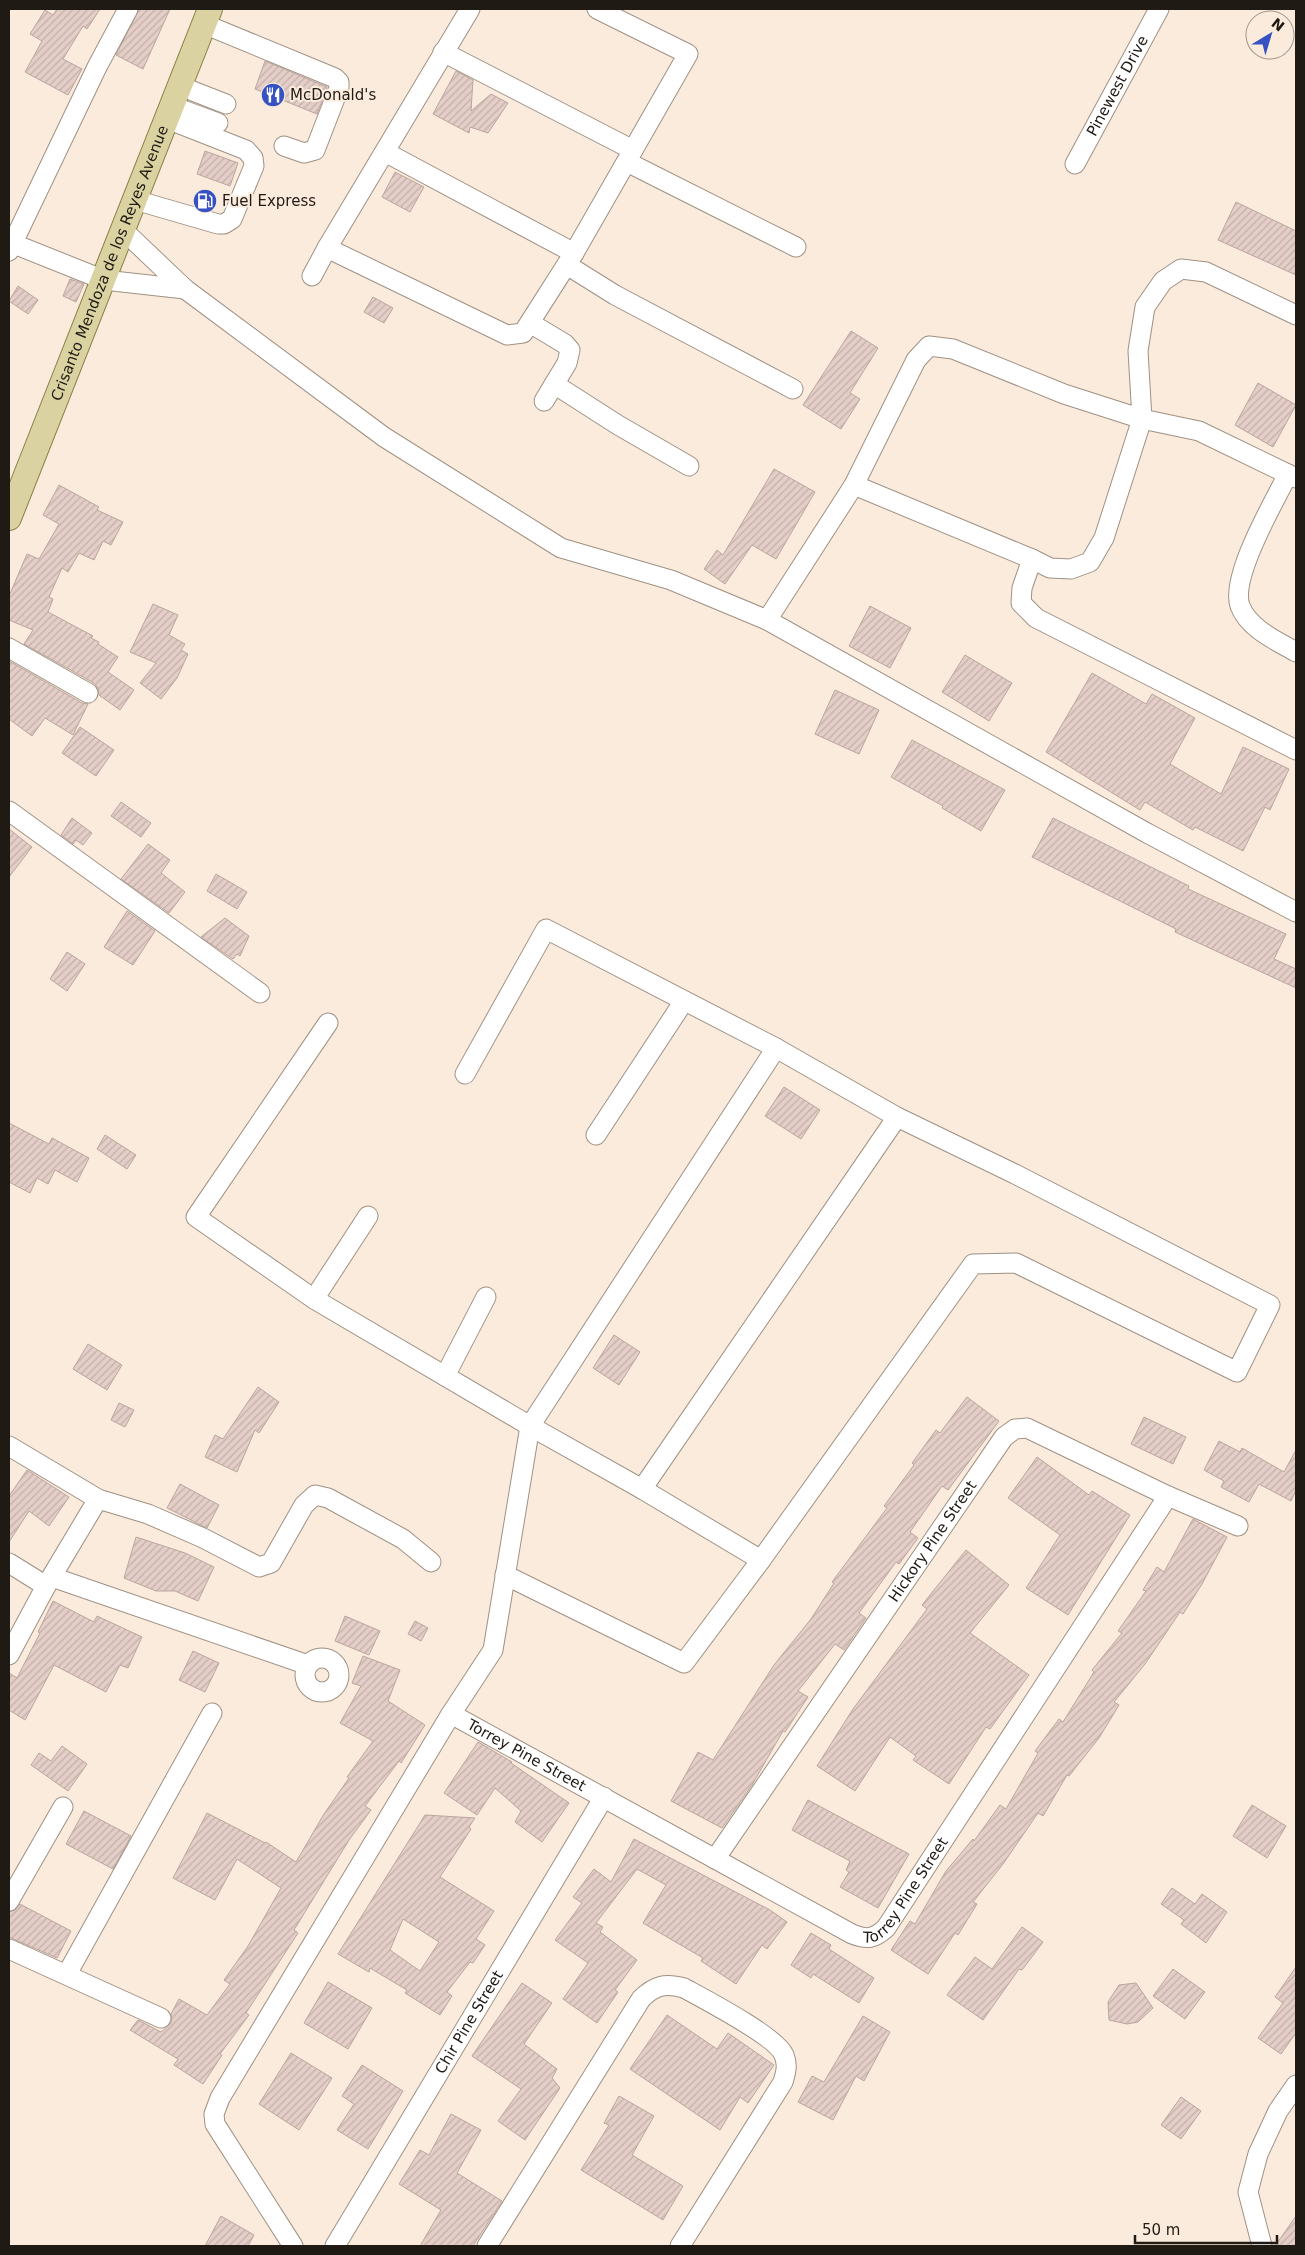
<svg xmlns="http://www.w3.org/2000/svg" width="1305" height="2255" font-family="'DejaVu Sans',sans-serif">
  <style>
    .building { fill: url(#building-hatch); stroke: #bba59f; fill-rule: evenodd }
    .lines { fill: none; stroke-linecap: round; stroke-linejoin: round }
    .minor-casing { stroke: #9f9183; stroke-width: 21 }
    .major-casing { stroke: #897e46; stroke-width: 26 }
    .minor { stroke: #fff; stroke-width: 19 }
    .major { stroke: #dad2a0; stroke-width: 24 }
    .labels { text-anchor: middle; stroke-width: 4; stroke-linejoin: round; paint-order: stroke }
    .street-label { font-size: 15px; fill: #201a15; stroke: #fbebdc }
    .poi-label { font-size: 15px; fill: #201a15; stroke: #fbebdc; text-anchor: start }
  </style>
  <defs>
    <pattern id="building-hatch" width="6" height="6" patternUnits="userSpaceOnUse" patternTransform="scale(1.25)"><rect width="6" height="6" fill="#e4cec7"/><path d="M-1 1l2-2M0 6l6-6M5 7l2-2" fill="none" stroke="#c3b0aa"/></pattern>
  </defs>
  <rect width="100%" height="100%" fill="#fbebdc"/>
  <path class="building" d="M57 9H100L87 29 83 26 63 59 82 69 68 95 25 72 42 41 30 34 45 10 53 15Z
    M139 9H170L143 69 116 55Z
    M265 61 327 87 317 114 255 89Z
    M456 71 473 80 471 111 491 94 508 103 488 133 470 127 469 133 433 114Z
    M205 151 238 163 230 186 197 174Z
    M395 172 424 187 410 212 382 197Z
    M1236 202 1296 231V275L1218 240Z
    M70 279 84 284 76 302 63 296Z
    M18 286 38 300 28 314 9 301Z
    M373 297 393 308 384 323 364 312Z
    M851 331 878 348 850 393 860 399 841 429 803 405Z
    M1258 383 1296 405 1273 447 1235 425Z
    M774 469 815 492 776 559 752 545 725 584 704 569 717 550 723 555Z
    M59 485 99 507 97 510 123 522 111 545 103 541 94 560 79 553 68 572 62 568 49 597 53 599 48 612 93 636 91 638 99 642 98 644 118 657 108 672 134 690 120 710 99 695 98 688 94 683 24 644 33 630 9 620V596L27 554 39 559 59 524 43 515Z
    M153 604 178 615 169 635 185 644 181 650 188 654 177 678 161 699 140 683 156 663 130 652Z
    M870 606 911 628 890 668 849 646Z
    M965 655 1012 683 989 721 942 692Z
    M9 661 82 703 88 704 73 735 45 718 32 736 9 719Z
    M1092 673 1146 704 1152 694 1195 718 1170 764 1221 794 1243 747 1289 769 1270 810 1265 807 1243 851 1195 827 1193 830 1145 802 1140 810 1046 752Z
    M835 690 879 710 859 754 815 734Z
    M80 727 114 750 96 776 62 753Z
    M912 740 1005 790 981 831 942 808 943 806 891 777Z
    M121 802 151 823 141 837 111 816Z
    M72 818 92 833 83 845 76 840 73 844 61 835Z
    M1053 818 1189 886 1188 889 1286 934 1274 959 1296 969V988L1175 932 1176 929 1032 857Z
    M9 829 32 847 9 877Z
    M148 844 170 860 161 873 185 892 169 913 121 879Z
    M216 874 247 892 237 909 207 891Z
    M127 911 155 931 133 965 104 947Z
    M225 918 249 936 240 956 237 954 233 959 201 937Z
    M67 952 85 964 67 991 50 979Z
    M784 1087 820 1110 801 1139 765 1116Z
    M9 1123 49 1144 52 1138 89 1158 77 1182 55 1170 48 1184 37 1178 30 1193 9 1182Z
    M105 1135 136 1155 127 1169 97 1149Z
    M614 1335 640 1352 619 1385 593 1368Z
    M88 1344 122 1365 107 1390 73 1369Z
    M258 1387 279 1402 259 1433 255 1430 237 1472 205 1457 215 1435 223 1439Z
    M967 1397 999 1421 948 1490 942 1486 910 1532 918 1538 899 1564 896 1562 859 1613 866 1618 844 1650 835 1644 798 1691 808 1697 785 1732 783 1731 752 1785 722 1828 671 1801 698 1752 713 1760 774 1665 811 1619 834 1583 832 1582 887 1508 884 1506 914 1465 912 1463 936 1430 940 1433Z
    M119 1403 134 1410 125 1427 111 1420Z
    M1144 1417 1186 1437 1173 1464 1131 1444Z
    M1219 1441 1240 1452 1242 1448 1284 1472 1296 1450V1490L1291 1501 1259 1484 1249 1502 1221 1487 1224 1481 1204 1470Z
    M1037 1457 1089 1495 1092 1491 1130 1515 1068 1615 1026 1588 1060 1535 1008 1498Z
    M27 1470 69 1497 49 1526 29 1511 9 1542V1496Z
    M180 1484 219 1505 207 1528 167 1508Z
    M1193 1519 1227 1537 1202 1584 1183 1614 1180 1612 1145 1664 1114 1702 1119 1705 1099 1738 1069 1776 1067 1775 1043 1816 1038 1813 1003 1864 973 1902 977 1904 958 1935 955 1933 928 1974 891 1950 910 1921 915 1924 946 1871 973 1839 974 1841 1000 1805 1006 1809 1038 1753 1035 1751 1059 1719 1063 1722 1094 1672 1092 1670 1122 1633 1118 1631 1146 1591 1143 1590 1157 1567 1164 1572Z
    M136 1537 185 1553 214 1567 198 1601 175 1591H156L124 1578Z
    M966 1550 1009 1585 970 1633 1029 1675 990 1729 986 1727 949 1784 913 1760 916 1756 890 1737 855 1791 817 1766 853 1709 927 1609 922 1605Z
    M53 1601 94 1622 97 1616 142 1637 128 1668 120 1665 106 1692 54 1665 25 1720 9 1710V1673L17 1678 40 1633 38 1632Z
    M345 1616 380 1631 369 1655 335 1641Z
    M415 1621 428 1628 421 1641 408 1634Z
    M193 1651 219 1663 205 1692 179 1680Z
    M363 1656 400 1670 388 1701 425 1725 401 1763 399 1761 365 1806 371 1810 349 1840 294 1930 298 1933 246 2013 249 2015 220 2054 222 2055 203 2084 174 2065 178 2059 130 2030 138 2020 161 2032 171 2023V2014L179 1999 207 2015 230 1984 224 1980 248 1946 281 1888 237 1859 215 1900 173 1878 207 1813 265 1843 266 1842 296 1862 324 1814 349 1778 347 1777 373 1741 340 1723 361 1686 352 1683Z
    M478 1742 512 1762 511 1763 569 1803 542 1842 515 1822 521 1811 495 1788 477 1815 444 1793Z
    M62 1746 87 1764 68 1791 31 1765 39 1753 51 1761Z
    M808 1800 909 1854 878 1908 840 1887 849 1872 846 1870 850 1861 792 1830Z
    M1252 1805 1286 1826 1267 1858 1233 1836Z
    M84 1811 131 1836 113 1869 66 1844Z
    M425 1815 475 1818 469 1827 471 1829 440 1877 494 1911 476 1939 485 1945 473 1963 470 1962 447 1992 452 1996 440 2015 405 1993 407 1990 370 1968 369 1972 338 1954ZM403 1919 439 1942 420 1971 390 1950Z
    M634 1839 770 1910 787 1922 767 1949 762 1945 736 1984 701 1961 703 1958 643 1923 666 1885 637 1869 596 1923 603 1927 600 1932 637 1960 615 1990 618 1992 597 2023 563 1999 588 1963 555 1940 582 1903 573 1897 594 1869 611 1882Z
    M1172 1888 1195 1904 1202 1894 1227 1912 1206 1943 1181 1924 1184 1920 1161 1904Z
    M20 1904 71 1931 57 1958 9 1937V1912L15 1910Z
    M1022 1927 1043 1942 1022 1970 1019 1969 983 2020 947 1995 975 1957 992 1969Z
    M811 1933 831 1945 829 1949 874 1978 859 2003 813 1974 811 1978 791 1965Z
    M1296 1967V2033L1281 2054 1258 2038 1283 2003 1275 1997Z
    M1173 1969 1205 1992 1185 2019 1153 1996Z
    M328 1982 372 2008 348 2049 304 2023Z
    M522 1983 552 2003 524 2044 557 2069 552 2078 560 2088 525 2140 498 2121 521 2089 472 2056Z
    M1136 1983 1153 2008 1138 2022 1127 2024 1109 2020 1108 2002 1119 1985Z
    M667 2015 717 2049 728 2033 774 2065 748 2103 740 2097 720 2130 630 2069Z
    M863 2016 890 2032 864 2081 856 2076 833 2120 798 2102 812 2076 824 2082Z
    M291 2053 332 2078 299 2130 259 2104Z
    M362 2065 403 2091 368 2149 337 2130 354 2104 342 2096Z
    M619 2096 654 2116 632 2155 683 2186 663 2220 581 2170 609 2125 604 2123Z
    M1181 2097 1201 2111 1181 2139 1161 2125Z
    M451 2114 481 2130 457 2173 502 2201 473 2246H420L441 2210 399 2184 420 2150 429 2155Z
    M221 2216 254 2235 248 2246H205Z
    M1296 2216V2246H1275Z"/>
  <g class="lines">
    <g class="minor-casing">
      <g id="minor">
        <path d="M204 24 335 78 339 82V88L315 150 304 153 284 146"/>
        <path d="M443 52 633 150"/>
        <path d="M180 86 226 104"/>
        <path d="M172 106 218 123"/>
        <path d="M385 152 574 253"/>
        <path d="M627 162 796 247"/>
        <path id="s1" d="M1075 164 1159 9"/>
        <path d="M135 200 218 224H224L232 219 254 166 253 158 246 150 167 119"/>
        <path d="M123 230 185 289 384 437 561 548 671 580 767 620 1147 833 1296 912"/>
        <path d="M9 242 104 280 185 289"/>
        <path d="M327 248 507 335 523 333 574 253 688 54 597 9"/>
        <path d="M9 251 97 67 128 9"/>
        <path d="M567 265 615 295 793 389"/>
        <path d="M312 276 327 248 470 9"/>
        <path d="M530 323 565 344 570 350 567 363 544 401"/>
        <path d="M554 384 618 425 689 466"/>
        <path d="M1288 474C1274 502 1230 577 1240 606 1249 629 1277 641 1296 652"/>
        <path d="M854 485 1032 559 1050 568 1071 569 1090 562 1104 538 1142 419 1138 351 1145 307 1163 281 1181 269 1206 272 1296 315"/>
        <path d="M1032 559 1022 588 1021 603 1036 618 1296 750"/>
        <path d="M767 620 854 485 916 360 929 346 953 349 1064 394 1142 419 1199 431 1296 478"/>
        <path d="M9 648 88 693"/>
        <path d="M9 811 260 993"/>
        <path d="M328 1023 196 1217 314 1299 530 1426 642 1489 761 1560"/>
        <path d="M465 1074 546 929 776 1048 897 1117 1015 1174 1270 1305 1237 1372 1016 1263 973 1264 761 1560 684 1663 505 1575"/>
        <path d="M596 1135 684 1001"/>
        <path d="M314 1299 368 1216"/>
        <path d="M445 1376 486 1297"/>
        <path d="M9 1446 98 1499 148 1514 203 1538 259 1567 271 1563 304 1505 315 1495 328 1498 403 1539 431 1562"/>
        <path d="M642 1489 897 1117"/>
        <path d="M9 1563 46 1586"/>
        <path d="M52 1577 308 1665"/>
        <path d="M9 1655 46 1586 98 1499"/>
        <circle cx="322" cy="1675" r="17"/>
        <path id="s2" d="M451 1714 852 1934C867 1940 874 1939 886 1928L1168 1496"/>
        <path id="s3" d="M715 1859 1004 1437 1015 1429 1027 1428 1168 1496 1238 1526"/>
        <path d="M9 1901 63 1807"/>
        <path d="M9 1949 161 2018"/>
        <path d="M67 1974 212 1713"/>
        <path d="M293 2246 215 2124 214 2114 220 2098 451 1714 493 1650 530 1426 776 1048"/>
        <path id="s4" d="M335 2246 604 1797"/>
        <path d="M487 2246 641 1999C655 1985 665 1983 684 1988 704 1999 777 2037 784 2055 788 2065 786 2072 783 2082L680 2246"/>
        <path d="M1262 2246 1248 2192 1258 2154 1278 2111 1296 2085"/>
      </g>
    </g>
    <g class="major-casing">
      <g id="major">
        <path id="s5" d="M9 518 210 9"/>
      </g>
    </g>
    <use href="#minor" class="minor"/>
    <use href="#major" class="major"/>
  </g>
  <defs>
    <g id="restaurant-disc" transform="scale(1.25)"><circle r="9.5" fill="#3651c2" stroke="#fbebdc"/><path d="M-5-6h1v4h1v-4h1v4h1v-4h1v5L-1.5 .5V6h-2V.5L-5-1ZM5-6V6H3V1.5H1.5Q1.5-4 5-6Z" fill="#fff"/></g>
    <g id="fuel-disc" transform="scale(1.25)"><circle r="9.5" fill="#3651c2" stroke="#fbebdc"/><path d="M-5.5-6h7V0h2V4h1.3V-2.5L3-4.5l.8-.8L6-3V5H2.5V1h-1V6h-7ZM-4.2-4.7v3.2H.2V-4.7Z" fill="#fff"/></g>
  </defs>
  <g fill-rule="evenodd">
    <use href="#restaurant-disc" x="273" y="95"/>
    <use href="#fuel-disc" x="205" y="201"/>
  </g>
  <g class="labels">
    <g class="street-label">
      <text dy="5" stroke="none"><textPath href="#s1" startOffset="89">Pinewest Drive</textPath></text>
      <text dy="5" stroke="none"><textPath href="#s5" startOffset="274">Crisanto Mendoza de los Reyes Avenue</textPath></text>
      <text dy="5" stroke="none"><textPath href="#s3" startOffset="385">Hickory Pine Street</textPath></text>
      <text dy="5" stroke="none"><textPath href="#s2" startOffset="86">Torrey Pine Street</textPath></text>
      <text dy="5" stroke="none"><textPath href="#s2" startOffset="535">Torrey Pine Street</textPath></text>
      <text dy="5" stroke="none"><textPath href="#s4" startOffset="261">Chir Pine Street</textPath></text>
    </g>
    <g class="poi-label">
      <text x="290" y="100">McDonald's</text>
      <text x="222" y="206">Fuel Express</text>
    </g>
  </g>
  <rect width="1305" height="2255" fill="none" stroke="#201a15" stroke-width="20"/>
  <g transform="translate(1270 35) rotate(38)"><circle r="24" fill="#fbebdc" stroke="#a3978c"/>
  <path d="M0-4L9 19L0 12L-9 19Z" fill="#3651c2"/>
  <text y="-8" font-size="14" font-weight="bold" text-anchor="middle" fill="#201a15">N</text>
  </g>
  <path d="M1135 2235v8h142v-8" fill="none" stroke="#201a15" stroke-width="2.5"/>
  <text x="1142" y="2235" font-size="15" fill="#201a15" stroke="#fbebdc" stroke-width="4" paint-order="stroke">50 m</text>
</svg>
